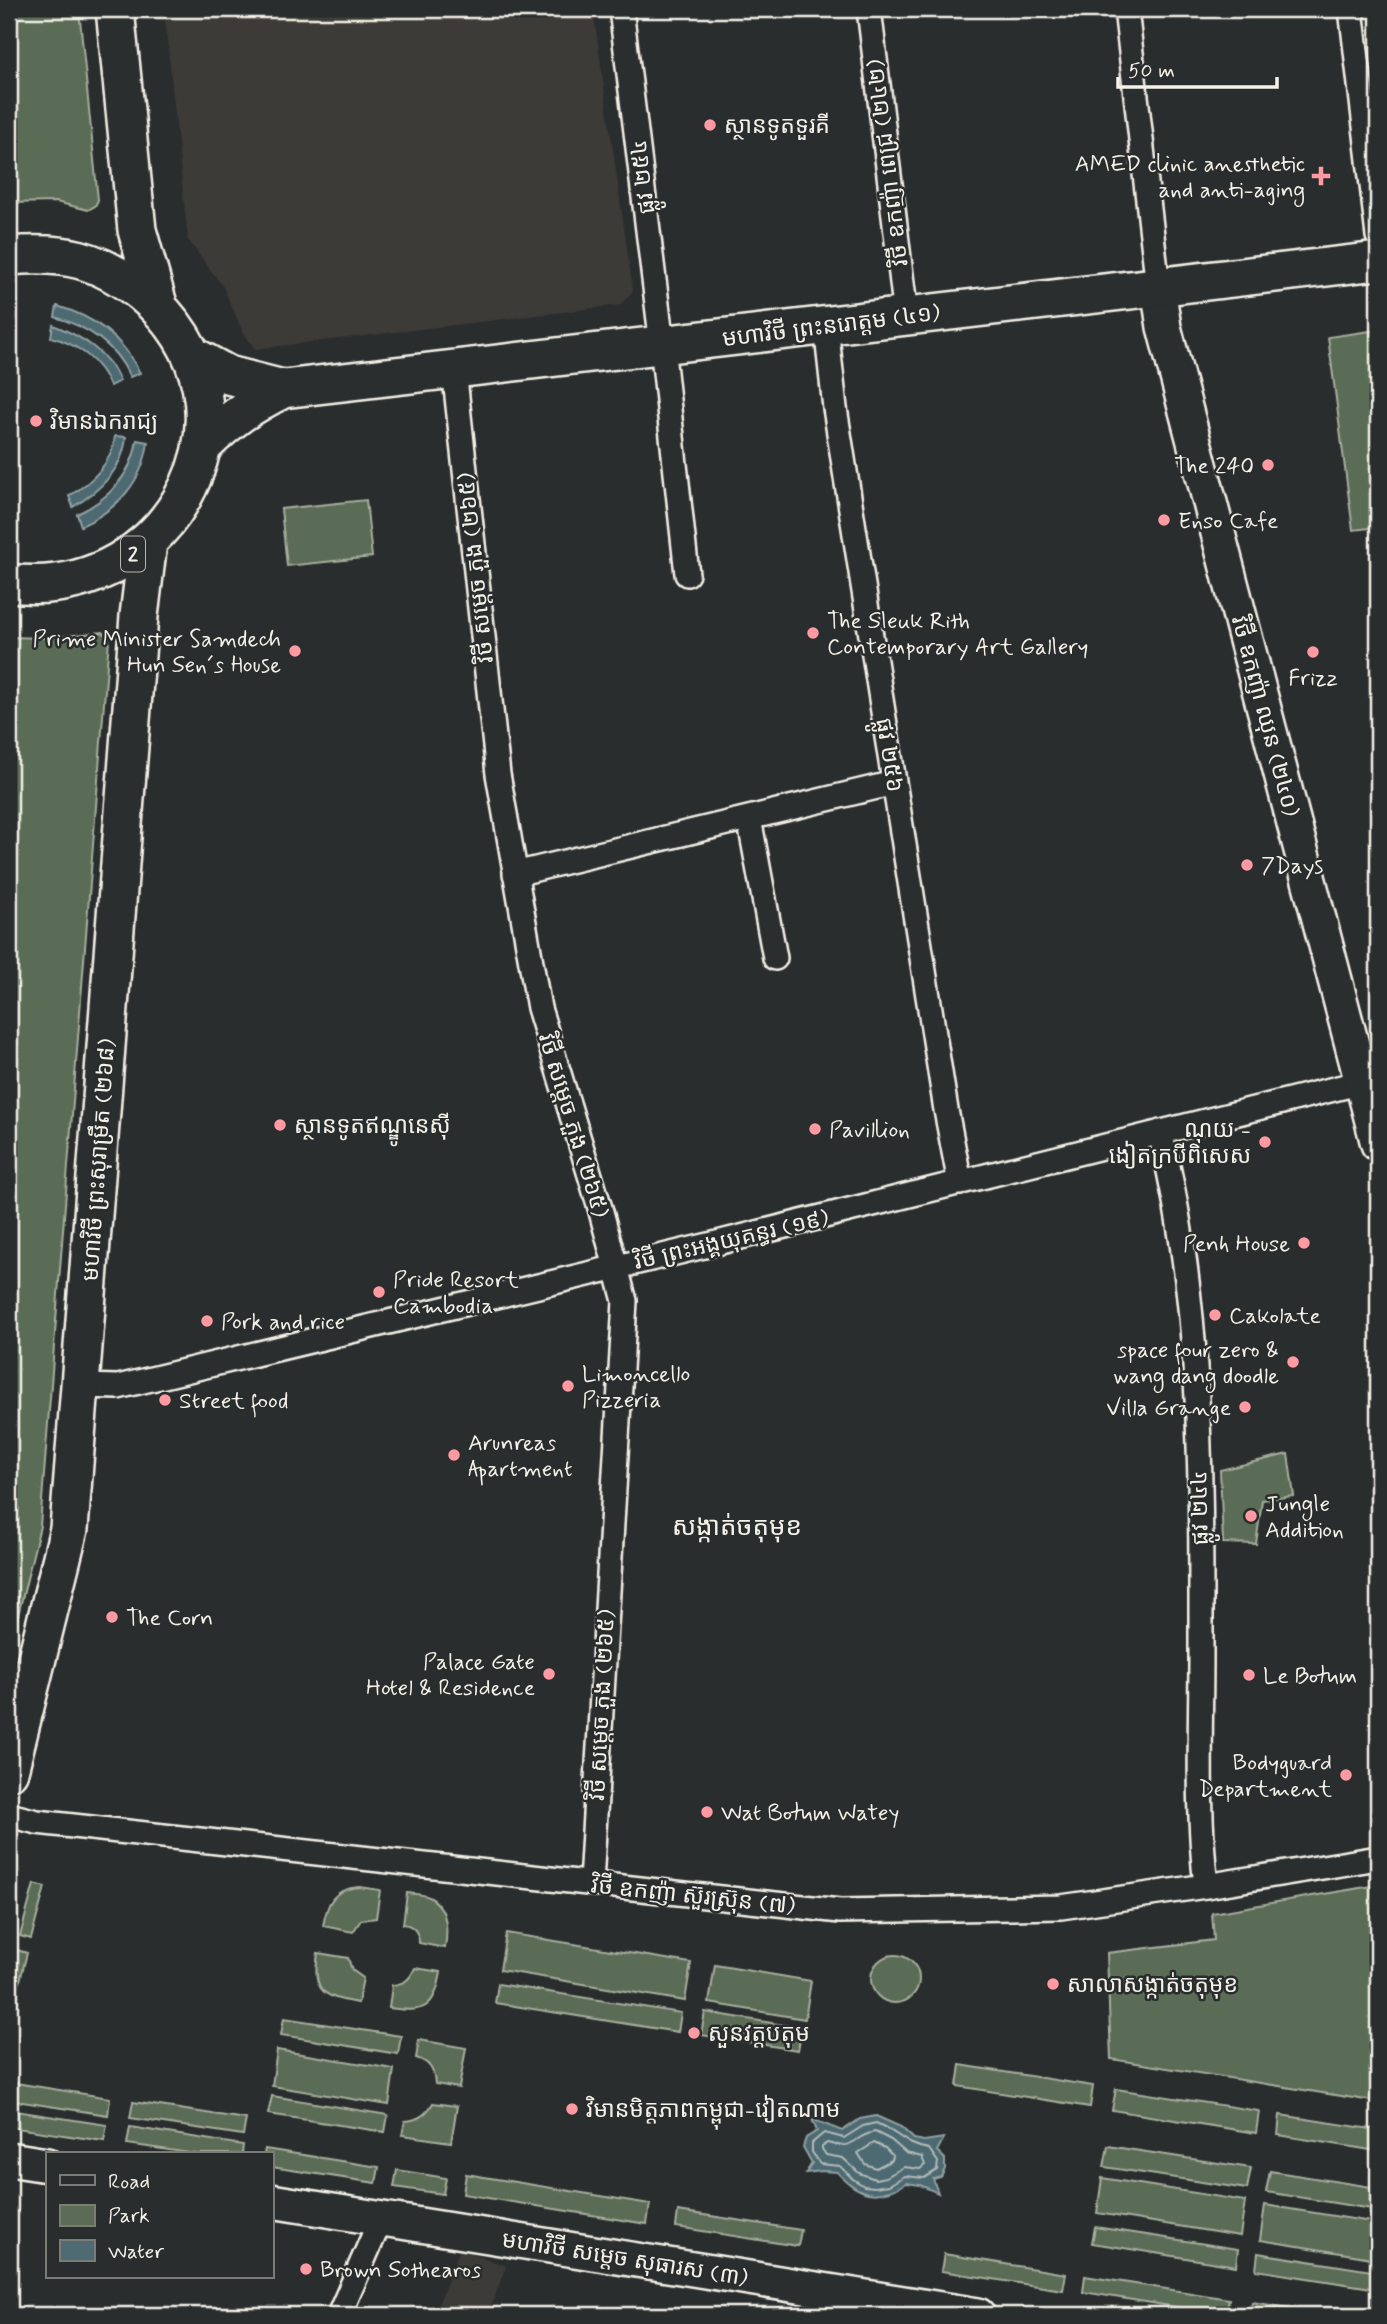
<svg xmlns="http://www.w3.org/2000/svg" width="1387" height="2324" font-family="Mynerve,'Noto Sans Khmer',sans-serif">
  <style>
    .built { fill: #3c3a37 }
    .green { fill: #5a6c55; stroke: #a7ae9e; stroke-width: 2 }
    .water { fill: #4e6a73; stroke: #90a0a2; stroke-width: 2 }
    .lines { fill: none; stroke-linecap: round; stroke-linejoin: round }
    .shore { stroke: #b2bbb9; stroke-width: 2 }
    .street-casing { stroke: #f4f1e8; stroke-width: 28 }
    .secondary-casing { stroke: #f4f1e8; stroke-width: 38 }
    .primary-casing { stroke: #f4f1e8; stroke-width: 42 }
    .street { stroke: #2a2d2e; stroke-width: 23 }
    .secondary { stroke: #2a2d2e; stroke-width: 33 }
    .primary { stroke: #2a2d2e; stroke-width: 37 }
    .poi-dot { fill: #ff9aa2; stroke: #2a2d2e; stroke-width: 2.5 }
    .labels { text-anchor: middle; stroke-width: 5; stroke-linejoin: round; paint-order: stroke }
    .shield { fill: #2a2d2e; stroke: #b7b6b0; stroke-width: 2 }
    .shield-label { font-size: 21px; font-weight: bold; fill: #f4f1e8 }
    .poi-label { font-size: 23px; fill: #f4f1e8; stroke: #2a2d2e; text-anchor: start }
    .street-label { font-size: 23px; fill: #f4f1e8; stroke: #2a2d2e }
    .quarter-label { font-size: 26px; fill: #f4f1e8; stroke: #2a2d2e }
  </style>
  <rect width="100%" height="100%" fill="#2a2d2e"/>
  <filter id="ink" filterUnits="userSpaceOnUse"><feTurbulence type="fractalNoise" baseFrequency=".0143" numOctaves="2"/><feDisplacementMap in="SourceGraphic" scale="14" xChannelSelector="R" yChannelSelector="G"/><feConvolveMatrix kernelMatrix="1 2 1 2 8 2 1 2 1" color-interpolation-filters="sRGB"/></filter>
  <g filter="url(#ink)">
    <path class="built" d="M164 9H593L633 291 620 305 255 349 243 332 222 285 188 240Z
      M460 2249 506 2266 488 2315H434Z"/>
    <path class="green" d="M9 9H79L98 200 95 206 88 210 56 202 9 203Z
      M1378 330V527L1353 530 1328 337Z
      M366 500 372 557 287 566 281 509Z
      M103 632 109 639 40 1526 9 1652V637L46 638Z
      M1288 1454 1294 1496 1262 1500 1256 1544 1223 1543 1220 1470Z
      M34 1884 45 1887 31 1939 20 1936Z
      M1372 1886 1378 1913V2102L1111 2059 1107 1953 1214 1940 1212 1913Z
      M359 1887 380 1890 376 1918 361 1920 353 1932 323 1926C327 1903 333 1889 359 1887Z
      M407 1893C414 1894 424 1894 429 1897 448 1907 448 1930 445 1948L419 1943C419 1932 413 1925 403 1924Z
      M506 1933 691 1963 685 2001 500 1970Z
      M17 1950 27 1953 14 2004 9 2003V1980Z
      M318 1953 348 1958 352 1970 363 1978 358 2003C322 1997 312 1991 318 1953Z
      M871 1979a24 24 0 1 1 48 0a24 24 0 1 1-48 0Z
      M715 1965 811 1981 805 2019 709 2003Z
      M415 1968 441 1972C435 2009 424 2013 389 2008L392 1985C405 1984 410 1979 415 1968Z
      M498 1984 681 2013 678 2032 495 2003Z
      M705 2012 802 2028 798 2050 701 2035Z
      M284 2018 401 2036 398 2054 281 2035Z
      M419 2040 466 2048 459 2088 435 2084C434 2070 430 2062 416 2058Z
      M277 2050 394 2069 389 2105 272 2086Z
      M960 2065 1093 2086 1090 2107 957 2086Z
      M9 2082 110 2098 108 2115 9 2100Z
      M1116 2089 1259 2111 1256 2133 1112 2110Z
      M272 2096 388 2115 385 2132 268 2114Z
      M133 2102 246 2119 243 2135 130 2118Z
      M433 2103 457 2106 451 2142 402 2135 405 2121C418 2120 426 2115 433 2103Z
      M9 2110 107 2125 104 2141 9 2127Z
      M1280 2115 1378 2130 1377 2151 1278 2135Z
      M130 2127 243 2145 242 2154H196L127 2144Z
      M1108 2146 1251 2168 1247 2189 1104 2167Z
      M265 2149 379 2167 376 2183 271 2167V2154H264Z
      M397 2170 446 2178 443 2194 394 2187Z
      M1270 2171 1378 2188V2210L1266 2192Z
      M466 2174 650 2204 647 2224 463 2194Z
      M1102 2178 1245 2201 1240 2236 1097 2213Z
      M1265 2205 1378 2223V2259L1260 2240Z
      M678 2211 801 2230 798 2246 676 2227Z
      M1095 2227 1238 2249 1236 2266 1092 2243Z
      M1258 2253 1378 2272V2289L1256 2270Z
      M944 2254 1066 2274 1063 2290 941 2271Z
      M1085 2276 1229 2299 1226 2315 1083 2292Z
      M1252 2302 1332 2315H1250Z"/>
    <path class="water" d="M57 306C95 317 122 337 140 373L130 377C115 344 88 327 55 317Z
      M53 325C81 336 108 352 120 381L110 386C99 360 77 344 51 337Z
      M115 436 126 437C123 470 99 491 73 507L69 496C91 483 113 462 115 436Z
      M137 440 148 442C143 482 117 510 81 526L77 514C108 500 132 475 137 440Z
      M876 2116 901 2127 914 2139 924 2141 944 2138 937 2151 945 2159V2169L941 2177 933 2179 938 2193 920 2185 907 2183C877 2200 860 2197 837 2172L822 2171 806 2173 812 2163 803 2147 806 2138 817 2131 812 2119 842 2131 860 2119Z"/>
    <g class="lines">
      <path class="shore" d="M876 2123C896 2131 908 2147 929 2149L938 2162 937 2170 924 2178 905 2176 889 2185 875 2187 864 2186 853 2179 840 2166 820 2164 812 2152V2143L824 2133 844 2138 863 2126Z
        M875 2132 891 2140 906 2153 922 2157 925 2165 920 2169 904 2167 886 2177 875 2179 859 2173 843 2158 826 2155 822 2149V2146L827 2143C856 2151 852 2136 875 2132Z
        M874 2143 885 2148 893 2156 892 2160 876 2168 865 2164 858 2153Z"/>
      <g class="street-casing">
        <path id="street" d="M621 9 662 345 687 574
          M869 9 906 316
          M1126 9 1158 287
          M1351 9 1378 236
          M826 326 835 408 946 1110 960 1183
          M454 369 498 774 539 1008 600 1208 625 1301 591 1883
          M749 818 775 958
          M515 874 894 783
          M1160 1132C1203 1302 1201 1480 1201 1653 1201 1731 1197 1809 1206 1886
          M81 1386 118 1387 717 1243 1362 1082
          M9 1815 37 1822 840 1911 1061 1907 1206 1886 1378 1858
          M339 2315 381 2219"/>
      </g>
      <g class="secondary-casing">
        <path id="secondary" d="M1158 287 1164 327 1378 1144
          M9 2159 47 2165
          M271 2201 978 2315"/>
      </g>
      <g class="primary-casing">
        <path id="primary" d="M115 9 137 230 159 308
          M9 256C63 251 98 258 142 293 277 403 174 604 9 583
          M191 355 228 375 283 389 1378 261
          M203 446C229 420 250 405 283 389
          M9 1771 69 1529 139 616 148 542"/>
      </g>
      <use href="#street" class="street"/>
      <use href="#secondary" class="secondary"/>
      <use href="#primary" class="primary"/>
    </g>
  </g>
  <g class="poi-dot">
    <circle cx="710" cy="125" r="7"/>
    <path d="M1317.5 165.5h7v7h7v7h-7v7h-7v-7h-7v-7h7z"/>
    <circle cx="36" cy="421" r="7"/>
    <circle cx="1268" cy="465" r="7"/>
    <circle cx="1164" cy="520" r="7"/>
    <circle cx="813" cy="633" r="7"/>
    <circle cx="295" cy="651" r="7"/>
    <circle cx="1313" cy="652" r="7"/>
    <circle cx="1247" cy="865" r="7"/>
    <circle cx="280" cy="1125" r="7"/>
    <circle cx="815" cy="1129" r="7"/>
    <circle cx="1265" cy="1142" r="7"/>
    <circle cx="1304" cy="1243" r="7"/>
    <circle cx="379" cy="1292" r="7"/>
    <circle cx="1215" cy="1315" r="7"/>
    <circle cx="207" cy="1321" r="7"/>
    <circle cx="1293" cy="1362" r="7"/>
    <circle cx="568" cy="1386" r="7"/>
    <circle cx="165" cy="1400" r="7"/>
    <circle cx="1245" cy="1407" r="7"/>
    <circle cx="454" cy="1455" r="7"/>
    <circle cx="1251" cy="1516" r="7"/>
    <circle cx="112" cy="1617" r="7"/>
    <circle cx="549" cy="1674" r="7"/>
    <circle cx="1249" cy="1675" r="7"/>
    <circle cx="1346" cy="1775" r="7"/>
    <circle cx="707" cy="1812" r="7"/>
    <circle cx="1053" cy="1984" r="7"/>
    <circle cx="694" cy="2033" r="7"/>
    <circle cx="572" cy="2109" r="7"/>
    <circle cx="306" cy="2269" r="7"/>
  </g>
  <g class="labels">
    <rect class="shield" x="121" y="536.5" width="24" height="35" rx="5"/>
    <g class="shield-label">
      <text x="133" y="561">2</text>
    </g>
    <g class="poi-label">
      <text x="724" y="133">ស្ថានទូតទួរគី</text>
      <text x="1305" y="171" text-anchor="end">AMED clinic anesthetic<tspan x="1305" dy="26">and anti-aging</tspan></text>
      <text x="50" y="429">វិមានឯករាជ្យ</text>
      <text x="1254" y="473" text-anchor="end">The 240</text>
      <text x="1178" y="528">Enso Cafe</text>
      <text x="827" y="628">The Sleuk Rith<tspan x="827" dy="26">Contemporary Art Gallery</tspan></text>
      <text x="281" y="646" text-anchor="end">Prime Minister Samdech<tspan x="281" dy="26">Hun Sen´s House</tspan></text>
      <text x="1313" y="685" text-anchor="middle">Frizz</text>
      <text x="1261" y="873">7Days</text>
      <text x="294" y="1133">ស្ថានទូតឥណ្ឌូនេស៊ី</text>
      <text x="829" y="1137">Pavillion</text>
      <text x="1251" y="1137" text-anchor="end">ណុយ -<tspan x="1251" dy="26">ងៀតក្របីពិសេស</tspan></text>
      <text x="1290" y="1251" text-anchor="end">Penh House</text>
      <text x="393" y="1287">Pride Resort<tspan x="393" dy="26">Cambodia</tspan></text>
      <text x="1229" y="1323">Cakolate</text>
      <text x="221" y="1329">Pork and rice</text>
      <text x="1279" y="1357" text-anchor="end">space four zero &amp;<tspan x="1279" dy="26">wang dang doodle</tspan></text>
      <text x="582" y="1381">Limoncello<tspan x="582" dy="26">Pizzeria</tspan></text>
      <text x="179" y="1408">Street food</text>
      <text x="1231" y="1415" text-anchor="end">Villa Grange</text>
      <text x="468" y="1450">Arunreas<tspan x="468" dy="26">Apartment</tspan></text>
      <text x="1265" y="1511">Jungle<tspan x="1265" dy="26">Addition</tspan></text>
      <text x="126" y="1625">The Corn</text>
      <text x="535" y="1669" text-anchor="end">Palace Gate<tspan x="535" dy="26">Hotel &amp; Residence</tspan></text>
      <text x="1263" y="1683">Le Botum</text>
      <text x="1332" y="1770" text-anchor="end">Bodyguard<tspan x="1332" dy="26">Department</tspan></text>
      <text x="721" y="1820">Wat Botum Watey</text>
      <text x="1067" y="1992">សាលាសង្កាត់ចតុមុខ</text>
      <text x="708" y="2041">សួនវត្តបតុម</text>
      <text x="586" y="2117">វិមានមិត្តភាពកម្ពុជា-វៀតណាម</text>
      <text x="320" y="2277">Brown Sothearos</text>
    </g>
    <g class="street-label">
      <text transform="translate(887 163) rotate(-97)" y="8">វិថី ឧកញ៉ា ពេជ្រ (២៤២)</text>
      <text transform="translate(642 177) rotate(-97)" y="8">ផ្លូវ ២៥៤</text>
      <text transform="translate(831 325) rotate(-7)" y="8">មហាវិថី ព្រះនរោត្តម (៤១)</text>
      <text transform="translate(475 568) rotate(-96)" y="8">វិថី សម្តេច ភួង (២៦៥)</text>
      <text transform="translate(1266 716) rotate(75)" y="8">វិថី ឧកញ៉ា ឈុន (២៤០)</text>
      <text transform="translate(890 755) rotate(81)" y="8">ផ្លូវ ២៥៦</text>
      <text transform="translate(574 1125) rotate(73)" y="8">វិថី សម្តេច ភួង (២៦៥)</text>
      <text transform="translate(98 1160) rotate(-86)" y="8">មហាវិថី ព្រះសុរាម្រឹត (២៦៨)</text>
      <text transform="translate(731 1239) rotate(-13)" y="8">វិថី ព្រះអង្គយុគន្ធរ (១៩)</text>
      <text transform="translate(1199 1508) rotate(-91)" y="8">ផ្លូវ ២៤៤</text>
      <text transform="translate(601 1705) rotate(-87)" y="8">វិថី សម្តេច ភួង (២៦៥)</text>
      <text transform="translate(693 1895) rotate(6)" y="8">វិថី ឧកញ៉ា ស៊ួរស៊្រុន (៧)</text>
      <text transform="translate(625 2258) rotate(9)" y="8">មហាវិថី សម្តេច សុធារស (៣)</text>
    </g>
    <g class="quarter-label">
      <text x="737" y="1535">សង្កាត់ចតុមុខ</text>
    </g>
  </g>
  <rect width="1387" height="2324" fill="none" stroke="#2a2d2e" stroke-width="35"/>
  <rect x="18" y="18" width="1352" height="2289" fill="none" stroke="#f4f1e8" stroke-width="2.5" filter="url(#ink)"/>
  <rect x="46" y="2152" width="228" height="126" fill="#2a2d2e" stroke="#7b7b78" stroke-width="2"/>
  <rect x="60" y="2175" width="35" height="10" fill="#2a2d2e" stroke="#7b7b78" stroke-width="2"/>
  <text x="108" y="2188" font-size="21" fill="#f4f1e8">Road</text>
  <rect x="60" y="2205" width="35" height="21" fill="#5a6c55" stroke="#7b7b78" stroke-width="2"/>
  <text x="108" y="2222" font-size="21" fill="#f4f1e8">Park</text>
  <rect x="60" y="2240" width="35" height="21" fill="#4e6a73" stroke="#7b7b78" stroke-width="2"/>
  <text x="108" y="2258" font-size="21" fill="#f4f1e8">Water</text>
  <path d="M1118 77v10h159v-10" fill="none" stroke="#f4f1e8" stroke-width="3.5"/>
  <text x="1128" y="77" font-size="21" fill="#f4f1e8" stroke="#2a2d2e" stroke-width="5" paint-order="stroke">50 m</text>
</svg>
